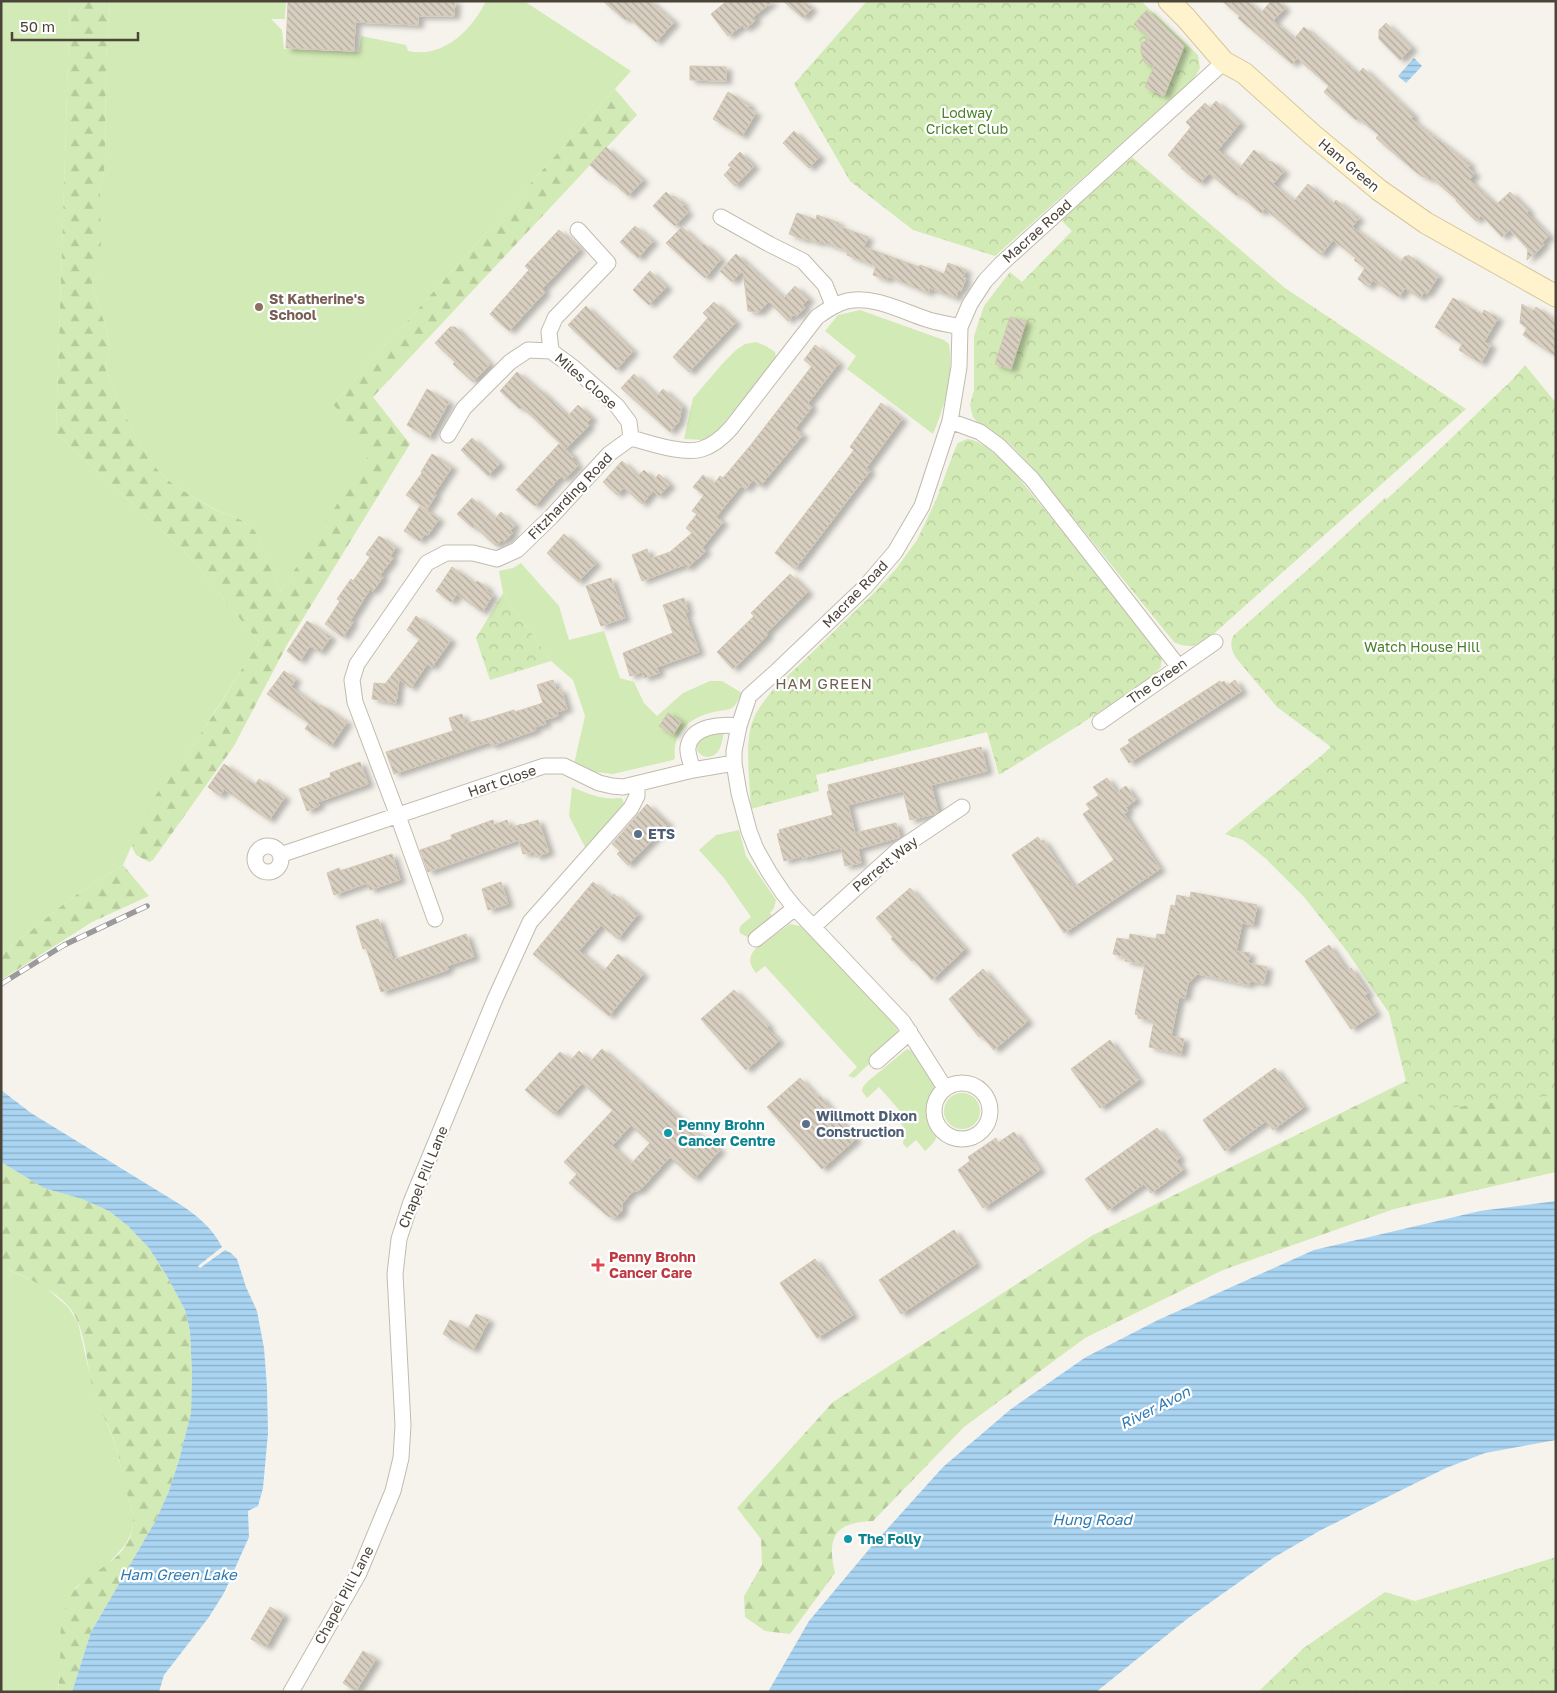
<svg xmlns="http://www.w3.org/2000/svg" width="1557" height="1693" font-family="'Golos Text',sans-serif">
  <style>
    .green { fill: #d2eab5 }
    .forest { fill: url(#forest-firs) }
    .park { fill: url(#park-crowns) }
    .water { fill: url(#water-rules) }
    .building { fill: url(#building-back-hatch); stroke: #d3c7b4; fill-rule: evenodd; filter: url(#shadow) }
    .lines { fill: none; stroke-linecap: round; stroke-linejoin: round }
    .street-casing { stroke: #c2bbae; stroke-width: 17 }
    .secondary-casing { stroke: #d6c79b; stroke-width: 23 }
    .street { stroke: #fff; stroke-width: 15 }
    .secondary { stroke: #fff3cd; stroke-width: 21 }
    .rail-casing { stroke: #9a9a9a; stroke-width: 5.5 }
    .rail { stroke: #fff; stroke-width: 4; stroke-dasharray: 11; stroke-linecap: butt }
    .education-dot { fill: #8d6e63; stroke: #fff; stroke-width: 2 }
    .service-dot { fill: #5c6f8a; stroke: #fff; stroke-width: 2 }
    .culture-dot { fill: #0f9aa8; stroke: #fff; stroke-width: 2 }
    .health-dot { fill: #e0444e; stroke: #fff; stroke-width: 2 }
    .labels { text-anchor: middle; stroke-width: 4.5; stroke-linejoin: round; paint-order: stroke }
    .park-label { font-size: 14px; fill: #4a7f2a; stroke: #fff }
    .street-label { font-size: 14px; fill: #4b4439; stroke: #fff }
    .education-label { font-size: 14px; font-weight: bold; fill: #785e54; stroke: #fff; text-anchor: start }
    .service-label { font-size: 14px; font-weight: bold; fill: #4e5e75; stroke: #fff; text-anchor: start }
    .culture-label { font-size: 14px; font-weight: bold; fill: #0d838f; stroke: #fff; text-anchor: start }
    .health-label { font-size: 14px; font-weight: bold; fill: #be3a42; stroke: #fff; text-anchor: start }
    .neighbourhood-label { font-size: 15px; letter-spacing: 1px; fill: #6e6250; stroke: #fff }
    .water-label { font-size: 15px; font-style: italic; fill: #2e7ab2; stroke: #fff }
  </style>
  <defs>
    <pattern id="forest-firs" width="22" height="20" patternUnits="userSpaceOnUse" patternTransform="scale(1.25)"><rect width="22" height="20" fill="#d2eab5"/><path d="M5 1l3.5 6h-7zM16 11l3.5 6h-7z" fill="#b6ca9c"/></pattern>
    <pattern id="park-crowns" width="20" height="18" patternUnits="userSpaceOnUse" patternTransform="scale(1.25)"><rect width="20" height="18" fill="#d2eab5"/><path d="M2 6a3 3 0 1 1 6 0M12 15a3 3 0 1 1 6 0" fill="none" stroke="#b6ca9c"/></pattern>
    <pattern id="water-rules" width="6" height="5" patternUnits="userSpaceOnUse" patternTransform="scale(1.25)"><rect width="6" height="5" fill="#a9d4f2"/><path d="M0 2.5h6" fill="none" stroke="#8caec5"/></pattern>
    <pattern id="building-back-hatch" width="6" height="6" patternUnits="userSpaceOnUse" patternTransform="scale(1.25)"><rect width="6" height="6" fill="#d8cfc1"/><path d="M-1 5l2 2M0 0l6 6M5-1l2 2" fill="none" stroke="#b1aa9e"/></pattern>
    <filter id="shadow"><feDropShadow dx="5.5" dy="3" stdDeviation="2.5" flood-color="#0004"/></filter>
  </defs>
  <rect width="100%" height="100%" fill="#f6f3ec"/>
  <path class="green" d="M1 1H70L56 433 186 553 259 642 198 738 151 803 123 865 70 899 1 955Z
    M110 1H286L285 19H271L282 30 284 49 359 52 361 36 406 45 408 51C443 59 472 30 486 1H524L631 71 333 404 371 453 281 591C270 573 265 544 253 529 242 517 226 515 213 508 200 501 188 494 176 486 142 464 124 410 107 374 104 361 110 357 109 347 108 327 98 305 92 286L93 280 98 272 100 190 105 166 106 60Z
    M860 310 944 340 949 344C954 374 945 406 933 434L847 369 856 356 825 331 838 315Z
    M756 342 766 346 775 352 776 358 718 430 703 440 684 439 693 398 723 363 736 350 745 344Z
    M521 563 559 606 569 640 604 631 620 678 634 682 644 703 657 716 683 693 710 681H722L742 693C739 698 737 704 733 707 729 711 720 710 714 712 690 717 672 732 675 758L673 760 613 774 595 772 574 764 585 716 573 680 551 661 503 593 499 571 513 568Z
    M724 731C723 737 722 743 720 748 715 759 703 760 697 750 699 732 709 734 724 731Z
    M572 787C588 794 602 800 621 798L623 800 624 806 621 809 585 847 569 816Z
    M739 830 746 856 776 900 774 908 770 913 773 917 752 935 747 937 740 933C737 925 746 922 751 917L724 878 699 850 716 835Z
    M790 924 800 926 809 934 896 1027C899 1033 899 1036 894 1041L854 1078 848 1076 857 1067 765 966 756 973C749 964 748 958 755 949Z
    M907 1049 915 1052 937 1088C936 1096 931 1103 930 1111 929 1133 948 1131 925 1151L916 1140 907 1148 903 1144 905 1129 896 1117 900 1111 879 1087 867 1098 862 1091 863 1087 867 1082Z
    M944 1111a18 18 0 1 1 36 0a18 18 0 1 1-36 0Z
    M1 1266 44 1286 68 1307 78 1323 94 1393 116 1446 124 1482 134 1518 132 1531 126 1544 107 1565 76 1587 65 1609 61 1629 60 1672 57 1692H1Z"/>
  <path class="forest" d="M70 1H110L106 60 105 166 100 190 101 260 98 272 93 280 92 286C98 305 108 327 109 347 110 357 104 361 107 374 124 410 142 464 176 486 188 494 200 501 212 508 226 515 242 517 253 529 265 543 270 573 281 591L370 453 333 404 615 89 637 115 373 397 410 444 288 643 234 746 153 860 149 862 136 855 132 847C141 806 174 773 197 739 219 708 238 674 259 642L186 553 56 433Z
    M123 865 149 896 92 922 1 980V955L70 899Z
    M1556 1043V1172L1394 1209 1223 1270 1085 1338 964 1427 873 1521C836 1522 826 1536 835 1573L790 1634 765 1631 745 1617 744 1596 762 1565 761 1539 737 1508 833 1402 1093 1235 1406 1081 1468 1045Z
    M1 1162 44 1188 82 1199 109 1211 128 1226 149 1248 168 1278 185 1310 190 1331 192 1374 191 1413 179 1460 169 1491 156 1520 91 1632 72 1692H57C65 1661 53 1624 71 1595 86 1571 124 1564 132 1531 136 1516 129 1501 125 1487 121 1473 120 1459 116 1446 110 1428 100 1411 94 1393 86 1367 87 1329 69 1307 53 1288 23 1276 1 1266Z"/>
  <path class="park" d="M867 1H1141L1198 55 1200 68 1193 80 995 256 913 230 850 181 794 84Z
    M1132 157 1285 288 1466 409 1210 637C1197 646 1188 649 1174 642L1031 466 1009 443 977 422 973 417 970 405 974 390V336L984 306 1010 272 1022 282 1072 231 1061 220Z
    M1525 365 1556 403V1095L1432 1110 1406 1081 1389 1013 1346 950 1304 897 1265 858 1243 840 1225 834 1321 756 1331 747 1277 707 1236 658C1231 650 1230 644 1233 636L1315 563 1385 498 1387 499 1417 471 1513 379Z
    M967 439C985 441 1000 459 1013 471L1153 642 1162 655 1161 667 1148 680 1073 729 999 775 987 732 816 775 819 791 751 809C750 784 744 742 753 720 757 709 765 700 772 691L872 595 896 569 917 540 936 500 955 449 958 443Z
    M503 593 551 661 490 680 476 638Z
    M1556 1557V1692H1258L1305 1647 1385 1592 1415 1601Z"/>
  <path class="water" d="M1414 58 1422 66 1406 83 1398 76Z
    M1 1090 31 1113 181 1205C199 1217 212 1228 222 1247L198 1266 200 1268 225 1250 231 1253 237 1259 246 1287 257 1311 264 1348 267 1387 268 1433 263 1488 258 1506 248 1511 249 1537 224 1593 209 1617 164 1675 159 1692H72L91 1632 156 1520 169 1491 179 1460 191 1413 192 1374 190 1331 185 1310 168 1278 149 1248 128 1226 109 1211 82 1199 44 1188 1 1162Z
    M1556 1201V1440L1485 1453 1446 1468 1321 1530 1273 1558 1187 1619 1096 1692H768L809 1621 871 1547 943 1467 1011 1409 1086 1357 1158 1320 1314 1250 1480 1211Z"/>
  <path class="building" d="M288 1H455L454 16H418V25L355 22 354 51 286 48Z
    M603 1H650L674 22 656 42 628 17 625 20Z
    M727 1H773L753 17 756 20 745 29 743 25 728 36 711 14Z
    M783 1H803L812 8 803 18Z
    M1222 1H1247L1261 13 1271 1H1277L1285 8 1273 21 1294 39 1304 27 1358 74 1363 68 1414 116 1411 119 1470 164 1468 168 1475 174 1469 180 1496 205 1510 192 1529 211 1527 213 1549 236 1542 242 1544 244 1534 255 1533 254 1527 260 1528 249 1510 230 1502 237 1481 215 1476 221 1456 201 1457 200 1432 178 1430 180 1424 176 1423 177 1416 172 1376 138 1379 135 1358 118 1356 120 1324 92 1329 86 1297 58 1292 64 1238 18 1240 16Z
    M1147 10 1184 46 1164 96 1145 87 1154 66 1145 63 1141 52V43L1150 39 1134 24Z
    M1386 23 1412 48 1400 60 1379 39V30Z
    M690 66 726 67V81L690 80Z
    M728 92 750 105 748 108 756 113 742 136 713 119Z
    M1216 101 1240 123 1218 150 1240 168 1254 150 1269 163 1271 161 1284 171 1273 184 1294 201 1308 184 1333 204 1336 200 1359 218 1352 227 1401 262 1405 256 1407 257 1408 255 1437 275 1438 277 1427 294 1424 292 1420 298 1405 288 1399 297 1373 280 1368 287 1358 279 1365 268 1354 260 1356 258 1333 240 1321 255 1265 209 1261 213 1238 194 1237 196 1209 173 1200 183 1181 168 1182 167 1168 155 1191 127 1186 122 1205 103 1210 108Z
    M794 131 820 157 809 168 783 143Z
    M606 147 643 180 628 196 609 179 607 180 590 165Z
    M740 152 754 166 735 186 724 175 731 167 728 165Z
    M666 192 672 198 674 196 684 204 682 207 688 212 675 226 653 206Z
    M797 213 816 220 817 215 839 223 838 226 868 237 864 247 919 267 920 265 944 274 948 263 966 270 963 277 966 278 961 291 958 290 956 298 930 288 928 293 888 276 887 280 873 275 876 266 847 255 848 251 820 241 819 243 805 238V240L789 234Z
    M635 226 653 241 638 258 620 242Z
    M682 227 702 246 704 244 721 259 705 278 666 243Z
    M559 230 580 249 542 289 545 292 509 331 490 314 529 270 525 266Z
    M736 254 784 298 795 286 809 299 803 305 805 307 796 317 794 314 788 321 769 302 759 312 748 311 743 271 732 282 720 271Z
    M650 271 667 287 649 305 633 290Z
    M1453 298 1482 315 1484 310 1498 318 1484 342 1491 345 1481 363 1459 350 1462 344 1435 327Z
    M714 302 736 322 689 372 673 357 708 318 703 313Z
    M1522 304 1533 311 1536 307 1556 321V356L1523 335 1527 328 1520 323Z
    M586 306 633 351 616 370 568 325Z
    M1010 317 1026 321 1011 369 995 364Z
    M450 327H455L490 364 473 382 453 364 455 362 435 343Z
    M815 345 839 363 808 403 812 407 795 429 803 435 760 486 753 480 746 489 741 486 716 517 723 522 702 548 706 551 687 568 684 565 642 581 632 555 647 549 650 559 670 552 692 533 686 528 697 514 692 511 704 495 693 487 703 475 714 484 720 476 723 478 750 446 812 366 804 360Z
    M517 372 538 390 539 389 568 416 578 405 592 418 587 423 589 426 566 449 522 407 520 409 500 391Z
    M634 374 657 396 663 389 682 406 679 421 670 432 621 388Z
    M427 389 449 402 429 438 407 425Z
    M881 403 902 419 866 468 870 471 795 569 775 553 854 450 850 447Z
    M472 438 500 464 488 476 461 450Z
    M559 444 574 457 572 459 578 465 565 479 561 476 535 506 516 490Z
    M432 454 452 467 434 494 436 495 427 509 406 495 422 473 421 472Z
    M622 461 638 476 644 470 654 480 659 474 670 485 659 496 653 491 642 504 624 488 617 495 603 482Z
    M472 498 495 519 501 512 515 525 510 531 513 533 504 542 502 540 496 546 474 526 473 528 457 514Z
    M420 506 439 519 427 536 425 534 420 541 404 531Z
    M564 534 596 563 578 582 547 553Z
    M379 536 396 547 390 556 393 558 380 575 383 577 373 591 370 589 350 621 353 622 343 637 325 624 340 601 337 599 351 579 353 581 370 557 366 554Z
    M452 567 476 584 477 581 488 588 486 591 493 595 482 612 457 594 451 602 436 591Z
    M790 574 808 592 766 633 768 635 733 669 717 652 754 616 751 613Z
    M611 578 625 618 601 626 586 586Z
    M684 598 688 612 685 613 699 652 657 667 659 673 644 678 642 672 630 676 623 653 673 633 663 605Z
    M416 616 451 640 432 667 427 664 411 688 399 679 396 703 372 699 374 683 385 684 420 639 407 630Z
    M307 621 331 637 320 652 310 646 300 661 287 651Z
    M284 671 296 679 291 687 320 707 321 705 347 722 331 746 305 729 309 723 267 694Z
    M553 680 556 690 561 689 567 709 557 712 558 716 544 720 546 724 535 727 536 730 491 746 490 742 394 774 386 752 453 731 449 718 462 714 465 724 479 720V721L514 710 515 712 543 703 537 685Z
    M1235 680 1242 691 1129 763 1120 749 1130 743 1128 740 1220 681 1221 683 1224 681 1227 686Z
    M668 713 681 722 673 735 659 726Z
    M981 747 987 771 931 785 938 812 935 814 910 820 903 791 848 805 855 833 896 823 900 837 858 849 861 863 845 866 841 848 802 858V856L784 861 777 834 780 833 779 830 833 815 827 792 829 791 828 785Z
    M360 762 368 784 318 802 319 806 307 811 299 789 331 777 330 773Z
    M224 764 255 785 259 779 285 797 269 820 224 789 220 796 208 787Z
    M1107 778 1117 792 1126 786 1136 800 1126 807 1128 811 1124 814 1160 869 1064 933 1012 855 1038 837 1041 842 1043 840 1074 887 1114 860 1083 814 1090 809 1086 804 1099 795 1093 787Z
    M647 804 668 824 628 865 617 854 620 851 612 844Z
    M493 820 494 825 507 820 510 828 522 824V825L538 820 549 852 536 857 534 852 523 854 519 840 428 872 420 850 452 839 451 835Z
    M392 854 400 880 370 890 367 883 334 895 327 873 339 868 340 871Z
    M501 882 508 904 488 910 482 889Z
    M593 882 611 897 614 894 638 914 618 939 601 925 579 951 604 971 618 954 643 974 609 1016 533 954Z
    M910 888 965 949 932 980 914 960 912 961 891 939 893 937 876 918Z
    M1191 892 1257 905 1253 925 1242 923 1236 951 1250 953 1248 963 1267 967 1264 983 1250 981 1249 985 1198 974 1188 983 1185 998 1179 997 1171 1036 1184 1039 1181 1054 1149 1047 1154 1021 1138 1018V1015L1135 1014 1145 964 1125 961 1126 957 1113 954 1117 938 1129 940 1130 934 1156 939 1157 934 1165 935 1171 905 1175 906 1177 895 1190 898Z
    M378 919 393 960 466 934 474 957 447 966 448 970 381 992 366 948 363 949 356 926Z
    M1329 945 1347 971 1351 968 1368 993 1365 996 1376 1013 1351 1029 1305 961Z
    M983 969 1028 1021 994 1050 981 1035 979 1037 949 999Z
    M734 990 769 1026 767 1028 779 1041 746 1070 701 1019Z
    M1110 1040 1139 1080 1100 1108 1071 1069Z
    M602 1049 707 1142 709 1140 720 1150 694 1179 670 1157 640 1190 632 1192 622 1204V1211L616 1217H609L569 1183 577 1174 564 1162 613 1110 582 1083 554 1114 525 1090 560 1052 571 1060 579 1051 590 1062ZM631 1125 650 1143 631 1164 612 1146Z
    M1275 1068 1304 1107 1273 1130 1266 1121 1225 1151 1203 1120Z
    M800 1078 818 1098 820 1096 856 1139 822 1169 767 1107Z
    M1157 1128 1180 1158 1176 1161 1183 1170 1151 1193 1144 1184 1108 1210 1085 1179Z
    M1014 1132 1040 1170 983 1208 958 1170 970 1161 968 1157 996 1138 998 1143Z
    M954 1230 976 1264 901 1314 879 1280Z
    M815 1259 853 1315 817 1338 780 1283Z
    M476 1314 489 1320 473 1350 443 1334 450 1320 468 1329Z
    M270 1607 284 1615 266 1647 251 1639Z
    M363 1651 376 1659 356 1691 343 1683Z"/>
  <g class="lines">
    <g class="street-casing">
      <path id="street" d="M721 217 769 244 803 261 825 285 833 305
        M578 230 608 263 555 318 549 332 551 351 574 368 617 406 629 422 631 438
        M950 421 980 432 999 446 1032 479 1178 666
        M448 435 464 408 510 362 528 350 551 351
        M1100 722 1215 642
        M693 770C691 763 687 754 688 747 692 725 722 724 739 726
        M255 859a13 13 0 1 1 26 0a13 13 0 1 1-26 0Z
        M280 855 544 766H564L599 783 612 786 623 787 693 770 734 763
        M435 919 398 816 355 702 352 680 357 664 427 563 446 553H473L497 559 517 550 551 517 609 454 631 438C650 443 683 455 702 449 714 445 723 437 731 428L817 317C827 310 835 304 847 301 873 295 902 311 926 319 937 323 948 324 960 327
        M813 927 898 850 962 807
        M756 939 795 908
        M877 1061 910 1032
        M934 1111a28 28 0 1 1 56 0a28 28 0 1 1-56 0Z
        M945 1088 903 1022 795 908 783 893 769 872 756 849 749 831 739 793 734 763V751L739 726 749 696 777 671 865 587 895 552 922 506 950 421 959 367 960 327 970 304 985 281 1001 264 1224 62
        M291 1692 359 1573 393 1491 401 1458 403 1425 395 1274 399 1239 411 1202 495 999 530 922 631 808 637 796V784"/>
    </g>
    <g class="secondary-casing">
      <path id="secondary" d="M1169 1 1186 18 1224 62 1244 73 1313 135 1379 190 1426 223 1556 296"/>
    </g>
    <use href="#street" class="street"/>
    <use href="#secondary" class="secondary"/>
    <g class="rail-casing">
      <path id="rail" d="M1 984 64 945 147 906"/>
    </g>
    <use href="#rail" class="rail"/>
  </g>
  <circle class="education-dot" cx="259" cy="307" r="5"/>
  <g class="service-dot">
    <circle cx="638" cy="834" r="5"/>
    <circle cx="806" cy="1124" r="5"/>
  </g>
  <g class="culture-dot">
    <circle cx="668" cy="1133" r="5"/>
    <circle cx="848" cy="1539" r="5"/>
  </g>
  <path class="health-dot" d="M595.5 1257.5h5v5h5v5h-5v5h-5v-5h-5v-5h5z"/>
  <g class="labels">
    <g class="park-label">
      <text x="967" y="118">Lodway<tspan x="967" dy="16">Cricket Club</tspan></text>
      <text x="1422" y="652">Watch House Hill</text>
    </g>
    <g class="street-label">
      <text transform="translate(1349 165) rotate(40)" y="5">Ham Green</text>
      <text transform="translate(1037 231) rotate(-42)" y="5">Macrae Road</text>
      <text transform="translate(586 381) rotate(41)" y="5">Miles Close</text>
      <text transform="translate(570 496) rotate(-46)" y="5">Fitzharding Road</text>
      <text transform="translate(855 594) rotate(-46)" y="5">Macrae Road</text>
      <text transform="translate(1157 681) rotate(-35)" y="5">The Green</text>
      <text transform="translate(502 781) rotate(-19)" y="5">Hart Close</text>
      <text transform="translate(885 864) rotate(-39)" y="5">Perrett Way</text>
      <text transform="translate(423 1177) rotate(-68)" y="5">Chapel Pill Lane</text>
      <text transform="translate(344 1595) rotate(-62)" y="5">Chapel Pill Lane</text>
    </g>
    <g class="education-label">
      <text x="269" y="304">St Katherine's<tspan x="269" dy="16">School</tspan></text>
    </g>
    <g class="service-label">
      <text x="648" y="839">ETS</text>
      <text x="816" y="1121">Willmott Dixon<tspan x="816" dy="16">Construction</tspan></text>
    </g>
    <g class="culture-label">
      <text x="678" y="1130">Penny Brohn<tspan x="678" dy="16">Cancer Centre</tspan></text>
      <text x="858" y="1544">The Folly</text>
    </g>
    <g class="health-label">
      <text x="609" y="1262">Penny Brohn<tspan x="609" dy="16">Cancer Care</tspan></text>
    </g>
    <g class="neighbourhood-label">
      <text x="824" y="689">HAM GREEN</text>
    </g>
    <g class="water-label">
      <text transform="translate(1155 1408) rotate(-27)" y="5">River Avon</text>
      <text x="1092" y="1525">Hung Road</text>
      <text x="178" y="1580">Ham Green Lake</text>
    </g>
  </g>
  <rect width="1557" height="1693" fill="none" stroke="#4b4439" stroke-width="5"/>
  <path d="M12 32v8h126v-8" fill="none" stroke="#4b4439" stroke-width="2.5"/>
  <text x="20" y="32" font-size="15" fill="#4b4439" stroke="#ffffff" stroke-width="4" paint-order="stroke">50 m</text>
</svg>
